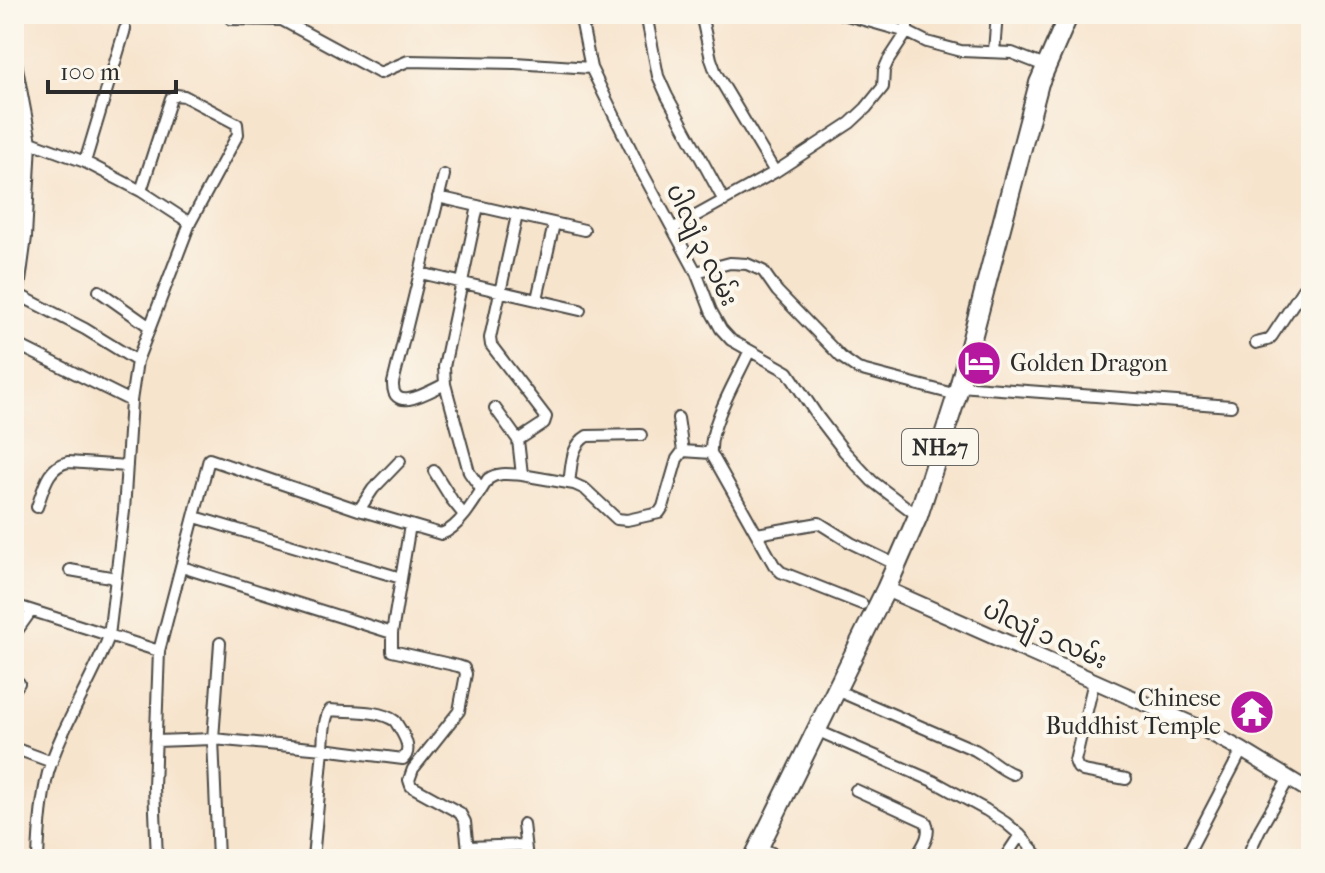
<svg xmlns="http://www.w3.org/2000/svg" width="1325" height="873" font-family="'IM FELL French Canon','Noto Sans Myanmar',serif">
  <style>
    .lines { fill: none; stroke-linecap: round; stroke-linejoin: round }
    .street-casing { stroke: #4a4743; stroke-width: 14 }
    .secondary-casing { stroke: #4a4743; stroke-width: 18 }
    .highway-casing { stroke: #4a4743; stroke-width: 22 }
    .street { stroke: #fff; stroke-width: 10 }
    .secondary { stroke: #fff; stroke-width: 14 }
    .highway { stroke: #fff; stroke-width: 18 }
    .labels { text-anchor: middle; stroke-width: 8; stroke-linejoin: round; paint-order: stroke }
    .shield { fill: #fbf7ec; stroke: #696865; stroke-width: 2 }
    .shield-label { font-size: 22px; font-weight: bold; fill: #2b2b2b }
    .street-label { font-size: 24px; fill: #2b2b2b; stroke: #fbf7ec }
    .poi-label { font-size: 24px; fill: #2b2b2b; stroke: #fbf7ec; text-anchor: start }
  </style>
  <rect width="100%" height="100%" fill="#fbf7ec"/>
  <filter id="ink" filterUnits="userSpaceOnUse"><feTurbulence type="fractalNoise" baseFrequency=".0125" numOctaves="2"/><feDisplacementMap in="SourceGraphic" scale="16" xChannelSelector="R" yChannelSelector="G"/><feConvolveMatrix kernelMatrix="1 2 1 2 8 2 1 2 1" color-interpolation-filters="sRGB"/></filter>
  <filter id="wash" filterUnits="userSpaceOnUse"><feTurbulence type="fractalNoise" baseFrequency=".006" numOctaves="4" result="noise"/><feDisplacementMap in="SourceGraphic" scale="32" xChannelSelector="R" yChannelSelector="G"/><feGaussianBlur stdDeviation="1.8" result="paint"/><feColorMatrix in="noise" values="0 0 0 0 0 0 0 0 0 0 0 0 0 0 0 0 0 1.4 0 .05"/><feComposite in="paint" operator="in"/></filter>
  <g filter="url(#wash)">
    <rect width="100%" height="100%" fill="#f7e4cd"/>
  </g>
  <g filter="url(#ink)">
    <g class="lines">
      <g class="street-casing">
        <path id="street" d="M576 14 582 24 591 68 642 172 696 272 711 311 721 329 731 340 788 372 818 417 844 451 872 481 918 516
          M646 14 658 76 667 96 724 201
          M701 14 711 59 716 73 775 172
          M843 14 907 32 927 42 961 51 1012 53 1045 66
          M231 19 282 20 380 73 408 61 515 63 591 68
          M582 24 616 14
          M994 51 997 14
          M14 52 31 142 26 237 14 326
          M31 142 85 162 141 191 190 223 137 361 131 401 124 511 109 636C92 683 62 724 48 773 41 801 39 830 38 859
          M85 162 125 29
          M444 175 393 383C392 415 430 391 445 384
          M141 191 171 98 176 95 184 96 237 124 238 134 190 223
          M438 197 584 230
          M478 206 444 367 445 384 469 472 481 489
          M517 215 490 338 491 345 546 417 544 423 518 440
          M674 228 775 172 850 123 866 108 883 87 884 70 888 61 907 32V14
          M14 236 26 237
          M696 272 730 263 747 264 763 271 777 291 841 357 858 369 957 395
          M420 273 580 310
          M99 291 150 327
          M19 295 85 329 137 361
          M537 299 554 224
          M14 343 131 401
          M1256 343 1268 340 1272 336 1311 277
          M749 352C737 379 709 424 711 453L774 565 781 572 862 604
          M959 386 1231 406
          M683 451 711 453
          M434 471 452 500 464 515
          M522 475 574 484 585 489 617 519 627 520 659 513 663 507 677 459 683 451 678 418
          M569 483C572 466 570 446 587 436L641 435
          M37 507C44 488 47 467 68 462L127 466
          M359 510 373 489 400 461
          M195 517 401 578
          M410 525 392 633V651L458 666 464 668 466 674 459 711 413 769 409 780 411 786 460 813 465 822 469 859
          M757 534 819 523 851 543 897 565
          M182 567 392 633
          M70 570 116 578
          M14 605 159 651
          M14 635 31 611
          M1094 681 1075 761 1078 768 1083 771 1126 779
          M14 690 19 683
          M836 690 975 750C988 757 1001 770 1013 774
          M816 730 933 781 986 810 1006 823 1020 835 1041 859
          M156 741 213 739 323 749 403 759C414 749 402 732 395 721 378 709 350 712 330 710 323 720 324 737 323 749L313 859
          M14 748 52 762
          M856 790 926 822C932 835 922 847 915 859
          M523 824 527 859
          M468 847 525 845
          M759 847 785 859
          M157 859 154 787 159 651 209 459 359 510 441 534C460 528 477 497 488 479 498 472 509 474 522 475L518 440 495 408
          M218 859 213 739 220 643
          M1004 859 1020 835
          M1185 859 1242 750
          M1246 859 1260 829 1289 778"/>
      </g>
      <g class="secondary-casing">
        <path id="secondary" d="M886 589 1205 730 1242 750 1311 792"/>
      </g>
      <g class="highway-casing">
        <path id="highway" d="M753 859 886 589 918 516 957 395 1039 83 1069 14"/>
      </g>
      <use href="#street" class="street"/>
      <use href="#secondary" class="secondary"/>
      <use href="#highway" class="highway"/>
    </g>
  </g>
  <defs>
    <g id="hotel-disc" transform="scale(2.3)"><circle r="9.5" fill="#b5179e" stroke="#fbf7ec"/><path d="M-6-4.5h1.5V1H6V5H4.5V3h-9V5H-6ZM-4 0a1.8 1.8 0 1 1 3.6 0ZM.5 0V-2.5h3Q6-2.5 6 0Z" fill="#fff"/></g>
    <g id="temple-disc" transform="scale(2.3)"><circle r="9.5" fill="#b5179e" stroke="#fbf7ec"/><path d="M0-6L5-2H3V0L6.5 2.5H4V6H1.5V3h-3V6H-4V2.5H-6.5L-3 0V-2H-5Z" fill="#fff"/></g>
  </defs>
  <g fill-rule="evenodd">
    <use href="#hotel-disc" x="979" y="363"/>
    <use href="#temple-disc" x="1252" y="712"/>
  </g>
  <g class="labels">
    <rect class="shield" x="902" y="429" width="76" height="36" rx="6"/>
    <g class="shield-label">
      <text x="940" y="455">NH27</text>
    </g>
    <g class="street-label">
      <text transform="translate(702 245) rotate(64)" y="8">ပါလျံ ၃ လမ်း</text>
      <text transform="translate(1045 635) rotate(24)" y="8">ပါလျံ ၁ လမ်း</text>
    </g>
    <g class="poi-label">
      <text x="1010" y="371">Golden Dragon</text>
      <text x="1221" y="706" text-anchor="end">Chinese<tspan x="1221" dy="28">Buddhist Temple</tspan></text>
    </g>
  </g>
  <rect width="1325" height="873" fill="none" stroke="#fbf7ec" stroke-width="48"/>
  <path d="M48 80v12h128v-12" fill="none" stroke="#2b2b2b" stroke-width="4"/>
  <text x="60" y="80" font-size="24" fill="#2b2b2b" stroke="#fbf7ec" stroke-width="6" paint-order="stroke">100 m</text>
</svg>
